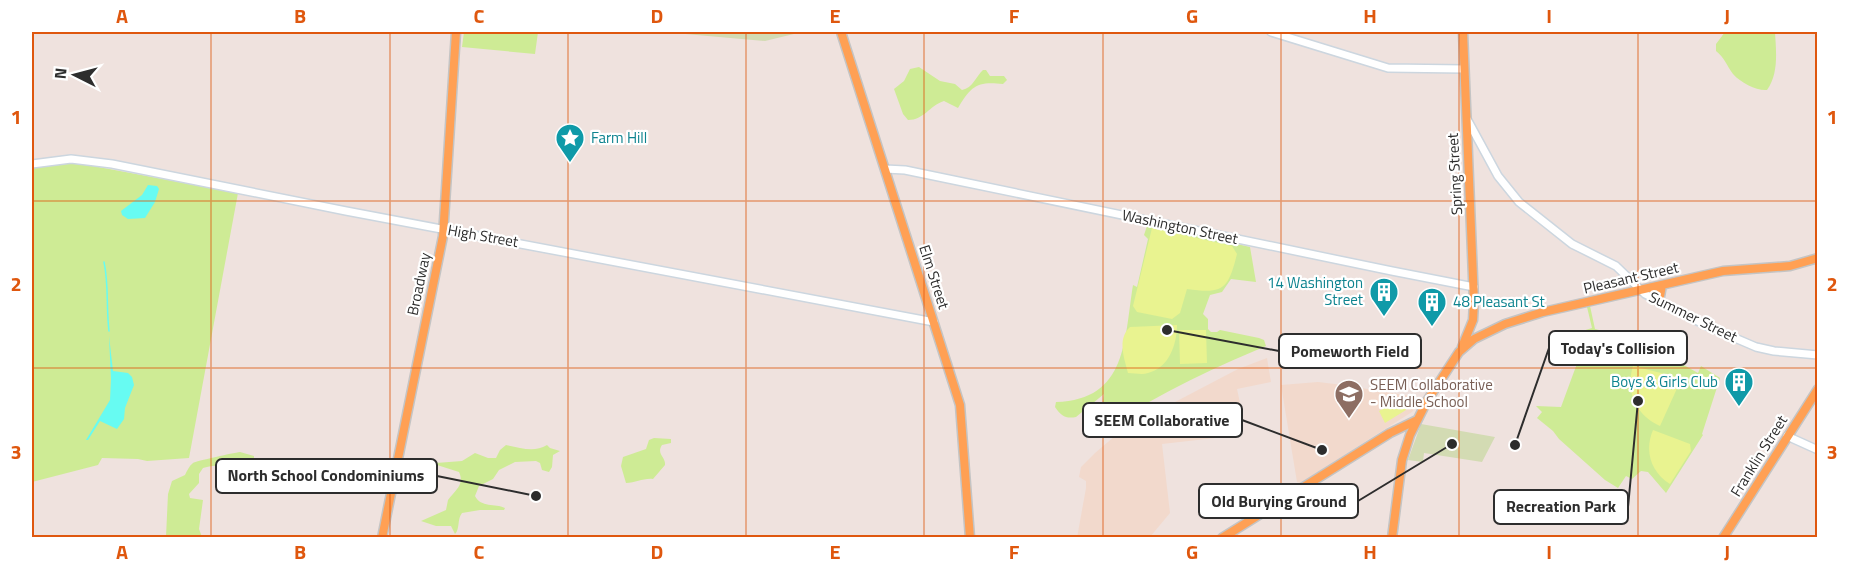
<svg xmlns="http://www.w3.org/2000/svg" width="1849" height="569" font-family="'Titillium Web',sans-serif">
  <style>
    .education { fill: #f2d9cc }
    .green { fill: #ceeb95 }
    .cemetery { fill: #d3dbb3 }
    .pitch { fill: #e9f390 }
    .water { fill: #67fbf2 }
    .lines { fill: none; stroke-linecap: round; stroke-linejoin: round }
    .stream { stroke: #67fbf2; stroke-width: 1.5 }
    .minor-casing { stroke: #ccd6df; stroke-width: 10 }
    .major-casing { stroke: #c4c4c4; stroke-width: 11 }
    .minor { stroke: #fff; stroke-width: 7 }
    .major { stroke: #ffa054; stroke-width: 8 }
    .grid { fill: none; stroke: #df570e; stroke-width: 1.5; stroke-opacity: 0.55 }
    .labels { text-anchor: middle; stroke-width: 4.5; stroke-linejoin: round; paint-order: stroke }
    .culture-label { font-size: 15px; fill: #0d838f; stroke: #fff; text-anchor: start }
    .street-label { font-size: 15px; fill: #2d2d2d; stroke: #fff }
    .education-label { font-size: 15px; fill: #785e54; stroke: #fff; text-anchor: start }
    .leader { fill: none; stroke: #2d2d2d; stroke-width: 2 }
    .callout-dot { fill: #2d2d2d; stroke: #fff; stroke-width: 2 }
    .callout { fill: #fff; stroke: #2d2d2d; stroke-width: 2 }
    .callout-label { font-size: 16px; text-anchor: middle; font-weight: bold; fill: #2d2d2d }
    .neatline { fill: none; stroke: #df570e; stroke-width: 2 }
    .grid-label { font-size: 20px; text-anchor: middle; font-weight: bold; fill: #df570e }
  </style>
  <rect width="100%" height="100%" fill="#efe2de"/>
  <path class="education" d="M1267 358 1271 382 1237 389 1243 417 1212 423 1215 438 1162 444 1170 513 1150 537 1077 538 1086 488V481L1079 477 1081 467 1095 453 1115 436 1135 423 1238 369Z
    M1318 382 1343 385 1423 398 1412 412 1300 483 1297 482 1281 385Z"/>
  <path class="green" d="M464 32H538L535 54 462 47Z
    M1725 32H1775C1776 50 1779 74 1767 90 1757 91 1741 83 1733 74 1727 66 1724 57 1716 51V44Z
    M919 67 940 81 955 84 962 90C973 88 976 76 983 70H986L990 76H1004L1007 80 1003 84C977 81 971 86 958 108L944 101C929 106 924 120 908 120L903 114 894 89 904 81 910 69Z
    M77 163 238 193 189 458 147 461 138 459 102 458 98 465 32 482V168L53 164Z
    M1152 225 1250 247 1256 282 1231 279 1222 292 1210 295 1203 314 1208 319V329L1211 332H1217L1220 330 1259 338 1264 340 1266 346C1207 371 1148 398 1097 436L1104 394 1076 417C1066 419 1061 416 1055 407L1056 402C1128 400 1124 339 1133 285L1137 287 1148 239 1144 235 1147 226Z
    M1590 306 1595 329 1639 340 1698 373 1701 366 1720 378 1702 434 1703 435 1666 493 1648 472 1641 471 1632 479 1626 476 1618 488 1605 480 1559 439 1553 431 1537 418 1542 412 1536 406 1561 407 1582 350 1579 332 1592 328 1587 307Z
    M654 438 671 439V443L662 445C656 454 666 457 665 465L653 479C643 478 636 483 626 483L621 466 623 457 646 449 649 440Z
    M506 445C521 448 534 453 547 445L550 448 560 451 553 455 552 467 549 472 542 470 540 463 536 461 515 462 499 470 493 479 479 486 475 496C481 508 495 503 505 508L504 510H480L462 513C457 519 460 529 455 534L451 526H436L421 521 446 510 448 500C455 490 465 485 459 472L437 465 436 463 462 461 475 453 488 458H496L500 450Z
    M240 452 254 456V459C240 468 219 463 203 468L199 474V483L189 494 190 498 203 500 199 529 202 537H166L168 494 172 481 185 475C187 471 189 466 193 463 196 461 233 453 240 452Z"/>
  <path class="cemetery" d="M663 32H802L765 41Z
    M1421 424 1495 437 1482 462 1424 453 1423 462 1408 460Z"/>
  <path class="pitch" d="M1152 228 1232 246 1237 254C1228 290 1223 294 1187 289L1180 313 1172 319 1137 312 1133 306Z
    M1177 325C1177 344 1169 368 1148 373 1142 375 1135 373 1128 373 1124 358 1117 339 1130 327Z
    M1206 330 1207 363 1180 364 1179 330Z
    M1633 366 1677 377 1679 384 1660 426C1636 415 1625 392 1633 366Z
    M1399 399 1406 410 1385 423 1379 411Z
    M1653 430 1690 444 1691 451 1670 484C1651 472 1644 451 1653 430Z"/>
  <path class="water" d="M148 185 157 186 159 189 155 202 145 218 128 219 122 215 121 211 142 195Z
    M109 336 113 371 128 373 132 377 134 385 125 408 124 419 117 429 100 421 88 440H86L110 400 111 379Z"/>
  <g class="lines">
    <path class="stream" d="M104 262C109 285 106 307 109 331"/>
    <g class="minor-casing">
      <path id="minor" d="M1271 32 1388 68 1464 69
        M1467 119 1498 176 1519 202 1572 244 1616 266 1645 294 1707 326 1756 347 1774 351 1818 355
        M32 164 71 159 112 164 346 211 934 322
        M885 169 905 170 1392 271 1474 287
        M1787 436 1818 450"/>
    </g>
    <g class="major-casing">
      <path id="major" d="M841 32 960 405 970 538
        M1659 302 1662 285
        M1462 347 1473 320 1474 302 1463 32
        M382 538 443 236 456 32
        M1222 538 1390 433 1417 420
        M1392 538 1402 460 1410 435 1427 401 1459 352 1474 339 1505 324 1543 312 1723 271 1790 266 1818 258
        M1723 538 1818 389"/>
    </g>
    <use href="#minor" class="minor"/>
    <use href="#major" class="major"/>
  </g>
  <path class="grid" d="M211 32V538M390 32V538M568 32V538M746 32V538M924 32V538M1103 32V538M1281 32V538M1459 32V538M1638 32V538M32 201H1818M32 368H1818"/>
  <defs>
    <g id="sight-pin" transform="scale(1.5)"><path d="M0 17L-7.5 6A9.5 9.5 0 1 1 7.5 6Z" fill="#0f9aa8" stroke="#fff"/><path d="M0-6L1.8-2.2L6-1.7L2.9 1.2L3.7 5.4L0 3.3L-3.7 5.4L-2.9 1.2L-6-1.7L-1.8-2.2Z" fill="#fff"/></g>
    <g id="building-pin" transform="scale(1.5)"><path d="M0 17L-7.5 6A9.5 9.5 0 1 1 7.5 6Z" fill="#0f9aa8" stroke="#fff"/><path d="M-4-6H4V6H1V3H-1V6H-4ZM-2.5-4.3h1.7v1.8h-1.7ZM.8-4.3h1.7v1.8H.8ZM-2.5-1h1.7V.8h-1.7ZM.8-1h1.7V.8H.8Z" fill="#fff"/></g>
    <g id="school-pin" transform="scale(1.5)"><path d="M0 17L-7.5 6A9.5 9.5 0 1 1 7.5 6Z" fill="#8d6e63" stroke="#fff"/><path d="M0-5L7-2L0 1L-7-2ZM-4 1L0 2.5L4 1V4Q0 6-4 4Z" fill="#fff"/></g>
  </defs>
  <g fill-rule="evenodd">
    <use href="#sight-pin" x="570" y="138"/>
    <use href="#building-pin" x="1384" y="292"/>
    <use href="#building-pin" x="1432" y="302"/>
    <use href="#building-pin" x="1739" y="382"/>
    <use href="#school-pin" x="1349" y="394"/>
  </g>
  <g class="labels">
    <g class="culture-label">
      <text x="591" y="143">Farm Hill</text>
      <text x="1363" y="288" text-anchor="end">14 Washington<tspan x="1363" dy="17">Street</tspan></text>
      <text x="1453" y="307">48 Pleasant St</text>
      <text x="1718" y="387" text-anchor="end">Boys &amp; Girls Club</text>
    </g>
    <g class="street-label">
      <text transform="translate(1455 174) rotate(-93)" y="5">Spring Street</text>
      <text transform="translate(1180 227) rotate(12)" y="5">Washington Street</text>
      <text transform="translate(483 236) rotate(10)" y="5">High Street</text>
      <text transform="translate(934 277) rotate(72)" y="5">Elm Street</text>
      <text transform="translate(1631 278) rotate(-13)" y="5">Pleasant Street</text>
      <text transform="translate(419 284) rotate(-78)" y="5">Broadway</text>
      <text transform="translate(1693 317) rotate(26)" y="5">Summer Street</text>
      <text transform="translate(1759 456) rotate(-58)" y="5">Franklin Street</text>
    </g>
    <g class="education-label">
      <text x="1370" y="390">SEEM Collaborative<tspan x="1370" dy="17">- Middle School</tspan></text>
    </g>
  </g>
  <path class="leader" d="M1515 445L1549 348M1167 330L1279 351M1322 450L1242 420M536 496L437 476M1452 444L1358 501M1638 401L1628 507"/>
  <g class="callout-dot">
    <circle cx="1515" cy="445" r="6"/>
    <circle cx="1167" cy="330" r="6"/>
    <circle cx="1322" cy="450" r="6"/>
    <circle cx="536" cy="496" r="6"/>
    <circle cx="1452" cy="444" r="6"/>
    <circle cx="1638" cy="401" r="6"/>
  </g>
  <g class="callout">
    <rect x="1549" y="331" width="138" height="34" rx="6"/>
    <rect x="1279" y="334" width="142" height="34" rx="6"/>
    <rect x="1083" y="403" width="159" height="34" rx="6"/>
    <rect x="216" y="459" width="221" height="34" rx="6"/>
    <rect x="1199" y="484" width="159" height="34" rx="6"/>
    <rect x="1494" y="490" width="134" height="34" rx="6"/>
  </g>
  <g class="callout-label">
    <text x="1618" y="354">Today's Collision</text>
    <text x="1350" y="357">Pomeworth Field</text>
    <text x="1162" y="426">SEEM Collaborative</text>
    <text x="326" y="481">North School Condominiums</text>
    <text x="1279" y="507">Old Burying Ground</text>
    <text x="1561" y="512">Recreation Park</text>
  </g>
  <rect width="1849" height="569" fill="none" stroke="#ffffff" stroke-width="66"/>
  <g transform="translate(75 75) rotate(276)" stroke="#ffffff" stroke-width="4.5" paint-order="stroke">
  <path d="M0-4.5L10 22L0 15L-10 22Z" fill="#2d2d2d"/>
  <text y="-9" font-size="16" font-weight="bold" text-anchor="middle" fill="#2d2d2d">N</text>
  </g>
  <rect x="33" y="33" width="1783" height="503" class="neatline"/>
  <g class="grid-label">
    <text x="122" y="23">A</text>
    <text x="300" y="23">B</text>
    <text x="479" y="23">C</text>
    <text x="657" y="23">D</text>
    <text x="835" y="23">E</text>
    <text x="1014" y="23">F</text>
    <text x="1192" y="23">G</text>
    <text x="1370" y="23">H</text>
    <text x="1549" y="23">I</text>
    <text x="1727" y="23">J</text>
    <text x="16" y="124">1</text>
    <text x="1832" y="124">1</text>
    <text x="16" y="291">2</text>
    <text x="1832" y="291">2</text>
    <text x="16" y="459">3</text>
    <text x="1832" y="459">3</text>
    <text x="122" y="559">A</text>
    <text x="300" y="559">B</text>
    <text x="479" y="559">C</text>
    <text x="657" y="559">D</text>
    <text x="835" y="559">E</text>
    <text x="1014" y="559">F</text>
    <text x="1192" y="559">G</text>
    <text x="1370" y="559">H</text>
    <text x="1549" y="559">I</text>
    <text x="1727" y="559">J</text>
  </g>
</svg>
